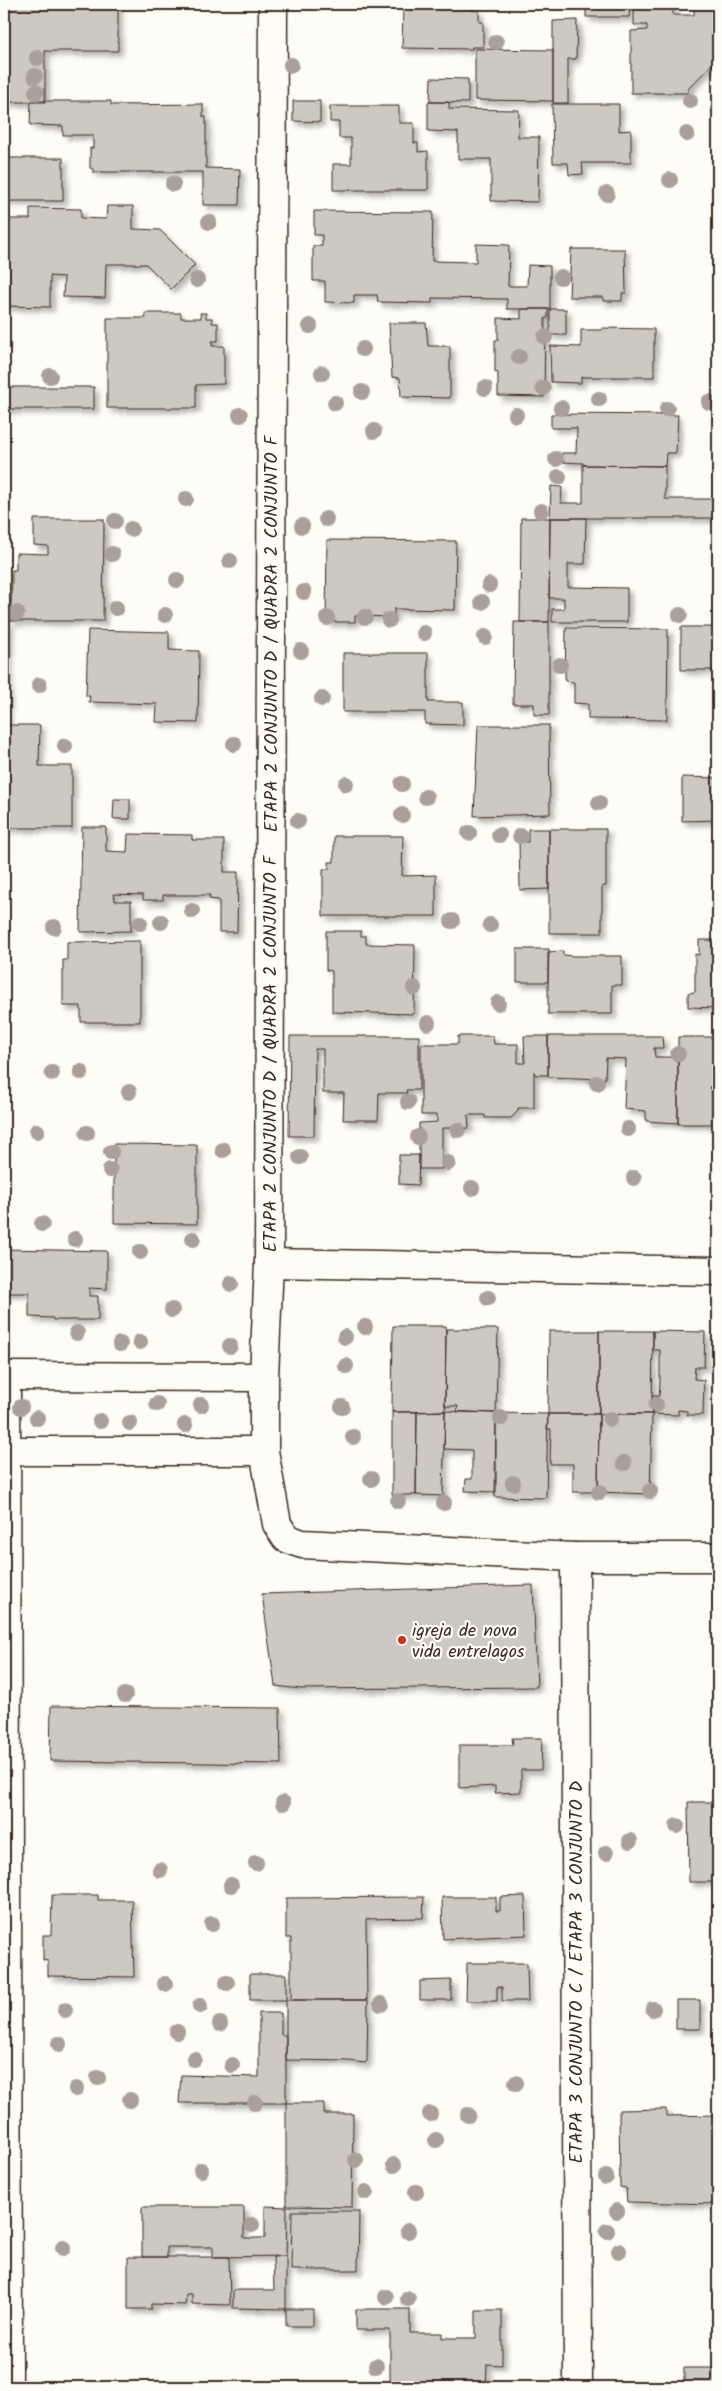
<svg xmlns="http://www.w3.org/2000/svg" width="722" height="2391" font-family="Kalam,sans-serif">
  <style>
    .building { fill: #cdc8c2; stroke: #3b2a1e; filter: url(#shadow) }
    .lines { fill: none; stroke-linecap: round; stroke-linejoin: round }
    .minor-casing { stroke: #3b2a1e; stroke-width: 31 }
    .tertiary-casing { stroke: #3b2a1e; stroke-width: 31 }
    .minor { stroke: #fdfcf7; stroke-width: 28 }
    .tertiary { stroke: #fdfcf7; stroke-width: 28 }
    .tree { fill: #a9a199 }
    .poi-dot { fill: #c8321e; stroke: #fdfcf7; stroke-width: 2 }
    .labels { text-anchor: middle; stroke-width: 4.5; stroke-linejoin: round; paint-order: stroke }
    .street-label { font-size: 18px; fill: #3b2a1e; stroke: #fdfcf7 }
    .poi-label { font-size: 18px; fill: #3b2a1e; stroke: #fdfcf7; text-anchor: start }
  </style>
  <defs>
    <filter id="shadow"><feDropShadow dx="4.5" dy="4.5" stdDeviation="2.5" flood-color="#0004"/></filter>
  </defs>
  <rect width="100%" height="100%" fill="#fdfcf7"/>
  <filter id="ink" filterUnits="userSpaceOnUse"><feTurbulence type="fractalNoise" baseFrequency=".02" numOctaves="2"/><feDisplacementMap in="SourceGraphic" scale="10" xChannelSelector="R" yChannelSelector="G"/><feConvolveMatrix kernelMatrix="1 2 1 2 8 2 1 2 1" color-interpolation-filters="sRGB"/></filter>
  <g filter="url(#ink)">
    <path class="building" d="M4 4H118V51H45V102H4Z
      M586 4H630L629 17H586Z
      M634 4H673V15H694V4H718V46H716L718 48V58L688 89V93H631V31L647 30V25H634Z
      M403 5 472 8V10H479V22H483V47H472V49L402 48Z
      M577 20 576 59H568V103H553V21Z
      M475 49 553 50V101L475 100Z
      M431 78 468 79V103L430 102Z
      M31 101H111V105L203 104V117H206V168L240 169 239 205H203V172H93V169L90 168V148H93V135H63V126L30 125Z
      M293 101H320V122L293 121Z
      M428 102H449V109L519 110 518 137H539L538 202 491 201V159H458V132L428 131Z
      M552 104H619V131L631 130V163H582L583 174 569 175 568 163H553Z
      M330 106H399V123H414V143H418V152L428 151V190H333V164H351V138H339V122H330Z
      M4 158H63V201H4Z
      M107 206H133V229L160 230 195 265 171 289 146 264H106L105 298 63 297 64 277 50 276V307L4 306V219H30V208L81 209V218L106 219Z
      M314 211 433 212 432 261 476 262V244L509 245 508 286H527L528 265 550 266V309H507V299L432 298V303L378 302 377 295H354V303L325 302V281H313V246H322V235H314Z
      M571 249H625L626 293H622V301H603V297H569Z
      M521 309H548V318H545L544 397 498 396V373L495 372V340H498V318L521 319Z
      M550 309H566V335H550Z
      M145 313H181V318H201L200 313H206V318H212V323H218V341H212V346H224V384L196 385V408H107V318H146Z
      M389 323H426L428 346H450V398L401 397 400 378 392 377Z
      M602 328 654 329V377H581V383L551 382 550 346 581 347V330H602Z
      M5 387H94V409H5Z
      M551 414 678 415 676 453H666L665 466 583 465V463L562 462V453H576L577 428H551Z
      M583 465 665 466V499H718V518H550L551 486 562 487 561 503H583Z
      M521 518H550L549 622H520Z
      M550 518H586L585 564H568V587L627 588V622H552V609H564V598H549Z
      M34 519H104L103 621H11L12 570H16V553L48 554V546L34 545Z
      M327 540 456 541 455 610 394 609V617L355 616V622H326Z
      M4 621H9L7 725H4Z
      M514 622H549V715H534V704H513Z
      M681 627H718V670H681Z
      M566 628 668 629 667 720 588 719V704L574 703V682L565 681Z
      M88 630 169 632V650L199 651 198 723 156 722 157 704 89 702 90 696H86Z
      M343 653H428V702H463V725L425 724V712H343Z
      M4 725H40L39 766H72V828H4Z
      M478 725H549L550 814 474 816Z
      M682 777 718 778V820L682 821Z
      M114 799H130V819H113Z
      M82 827H106V851L127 852 128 834 192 835V840H224V872H238L237 932H219V900L209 899 210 895H163V900H143V895L114 894 115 901H131V931L80 932Z
      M528 829H549V889L520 890 519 841 528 842Z
      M549 829H606V886H602V933H549Z
      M334 836H403L402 876 436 875V916H323V869H329V862H334Z
      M326 931H361V936H366V944L415 945 414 1014 332 1012V971L326 970Z
      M699 940H718V1008L688 1007V993L695 992V954L699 955Z
      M140 941V1022H81V1006H63V960H67V942Z
      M517 949H549L548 982H517Z
      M563 951V955L574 956H622V985H612V1014H548V952Z
      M290 1036H419V1090H406L407 1093H379L378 1120H343L344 1093H323V1049H315L314 1136H289Z
      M458 1036H493L494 1044H518V1063H525L524 1036H548V1075H536L534 1071V1108H518V1111L511 1118H485V1115H468L469 1128H442V1169H419V1123L437 1122V1115H421V1044H458Z
      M548 1036H662L663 1048H654L655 1057H678V1123L646 1121V1111L624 1109 626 1059 606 1058 605 1079 548 1077Z
      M678 1037H718V1087H709L712 1090V1124H678Z
      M114 1144 197 1145V1224L114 1223Z
      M399 1155H419L418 1185 399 1184Z
      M4 1249 107 1251V1289L89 1288V1296H98V1320H53V1318L29 1317V1293H4Z
      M393 1326H446L445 1411 392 1412Z
      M446 1329H498L496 1413 457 1412 458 1406H445Z
      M549 1331H599V1414H548Z
      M599 1331H653L652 1414H599Z
      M653 1331 705 1332 704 1367H695L694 1379 704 1380 703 1415H687V1411L678 1410V1415L652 1414V1396H659L660 1381V1350H653Z
      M445 1411 443 1496 416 1495 417 1412Z
      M445 1411 496 1413V1492L465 1491 466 1479H472V1450L444 1449Z
      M392 1412H417L416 1495H392Z
      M496 1413 548 1414 546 1498 495 1497Z
      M548 1414H599L598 1492H573V1464H550L551 1429H547Z
      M599 1414H652L650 1494 598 1492Z
      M533 1585 537 1687 301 1689 275 1686 262 1594Z
      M51 1706 280 1708 281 1764 50 1761Z
      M512 1738H542L541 1770H521V1792L495 1793V1786L459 1788V1745H513Z
      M688 1802H718V1882H689Z
      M52 1895H98V1900H132L134 1977 48 1976V1961L43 1960V1935H51Z
      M525 1896 526 1935 443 1939 442 1897H496V1911H500V1897Z
      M424 1897 423 1918 366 1919 367 2000H291V1938H286V1898Z
      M467 1963H527L528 2001H502V1987H497V2001H466Z
      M250 1974H286V2000H250Z
      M451 1980V2000H420V1981Z
      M286 2000H368L367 2061 365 2063 349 2061 286 2060Z
      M676 2000H700V2029H676Z
      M259 2013H281V2035H286V2103H179L181 2075 259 2077Z
      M286 2103H324V2114H353L352 2207 286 2206Z
      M666 2109V2116L718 2115V2204L627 2202 626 2188 620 2187 619 2110Z
      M265 2206 287 2207 286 2256 213 2257V2247H167V2257H142V2207H244V2238H265Z
      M292 2211H359L358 2270H291Z
      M286 2256V2309L233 2308V2290H274L273 2257Z
      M128 2257H229L230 2305 192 2304V2294H186L185 2305 151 2304V2309H128Z
      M286 2309H313V2326H286Z
      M356 2309H410V2333H442V2338H476V2310H502V2365L487 2364 486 2387 400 2386V2384H390V2330H356Z
      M684 2368H718V2387H684Z"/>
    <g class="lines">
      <g class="minor-casing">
        <path id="minor" d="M269 1263 273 4
          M6 1376 8 2387
          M575 1557 578 2387"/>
      </g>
      <g class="tertiary-casing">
        <path id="tertiary" d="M718 1271 269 1263 264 1377V1451L277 1524 286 1538 302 1544 575 1557H718
          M4 1376 264 1377
          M4 1451H264"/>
      </g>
      <use href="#minor" class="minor"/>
      <use href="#tertiary" class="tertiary"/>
    </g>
    <g class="tree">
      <circle cx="496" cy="42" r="8"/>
      <circle cx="37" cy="58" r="8"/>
      <circle cx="291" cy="65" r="8"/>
      <circle cx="35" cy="76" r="8"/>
      <circle cx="36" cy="92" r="8"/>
      <circle cx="690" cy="101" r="8"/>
      <circle cx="687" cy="134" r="8"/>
      <circle cx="670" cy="180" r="8"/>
      <circle cx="173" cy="184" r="8"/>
      <circle cx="607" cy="194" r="8"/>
      <circle cx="209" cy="222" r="8"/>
      <circle cx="561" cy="277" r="8"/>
      <circle cx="197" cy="280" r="8"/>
      <circle cx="310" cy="326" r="8"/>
      <circle cx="545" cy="337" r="8"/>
      <circle cx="363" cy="349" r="8"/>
      <circle cx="519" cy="357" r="8"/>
      <circle cx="322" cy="373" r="8"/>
      <circle cx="50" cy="376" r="8"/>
      <circle cx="485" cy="388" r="8"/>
      <circle cx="543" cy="388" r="8"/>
      <circle cx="362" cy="392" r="8"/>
      <circle cx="599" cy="399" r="8"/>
      <circle cx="709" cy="402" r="8"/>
      <circle cx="335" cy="403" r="8"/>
      <circle cx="561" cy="408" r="8"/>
      <circle cx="667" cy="409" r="8"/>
      <circle cx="240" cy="415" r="8"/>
      <circle cx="516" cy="415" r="8"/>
      <circle cx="374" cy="431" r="8"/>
      <circle cx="556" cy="459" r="8"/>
      <circle cx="559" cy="477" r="8"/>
      <circle cx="186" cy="499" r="8"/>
      <circle cx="541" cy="511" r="8"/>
      <circle cx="326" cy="519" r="8"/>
      <circle cx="115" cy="521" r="8"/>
      <circle cx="302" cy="526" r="8"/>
      <circle cx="131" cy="529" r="8"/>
      <circle cx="112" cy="554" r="8"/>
      <circle cx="230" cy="561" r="8"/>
      <circle cx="177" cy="580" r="8"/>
      <circle cx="489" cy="585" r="8"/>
      <circle cx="304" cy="592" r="8"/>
      <circle cx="482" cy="602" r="8"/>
      <circle cx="116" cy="608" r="8"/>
      <circle cx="17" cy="613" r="8"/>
      <circle cx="165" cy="615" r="8"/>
      <circle cx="680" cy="615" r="8"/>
      <circle cx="365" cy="617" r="8"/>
      <circle cx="327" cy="618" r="8"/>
      <circle cx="389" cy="620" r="8"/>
      <circle cx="424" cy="633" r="8"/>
      <circle cx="485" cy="637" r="8"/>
      <circle cx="301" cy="651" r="8"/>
      <circle cx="560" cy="665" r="8"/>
      <circle cx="39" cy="685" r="8"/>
      <circle cx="322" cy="699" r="8"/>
      <circle cx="234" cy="744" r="8"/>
      <circle cx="65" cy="746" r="8"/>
      <circle cx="346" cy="784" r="8"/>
      <circle cx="402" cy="784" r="8"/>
      <circle cx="426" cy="797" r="8"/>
      <circle cx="599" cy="803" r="8"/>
      <circle cx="402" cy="815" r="8"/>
      <circle cx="298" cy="821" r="8"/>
      <circle cx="469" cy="833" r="8"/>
      <circle cx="499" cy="835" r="8"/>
      <circle cx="520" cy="836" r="8"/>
      <circle cx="192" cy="911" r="8"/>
      <circle cx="452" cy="921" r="8"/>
      <circle cx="161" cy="922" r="8"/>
      <circle cx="140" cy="923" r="8"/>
      <circle cx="490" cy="925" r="8"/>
      <circle cx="54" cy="927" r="8"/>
      <circle cx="414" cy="988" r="8"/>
      <circle cx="498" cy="1003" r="8"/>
      <circle cx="428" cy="1023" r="8"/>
      <circle cx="678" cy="1054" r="8"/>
      <circle cx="81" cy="1072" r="8"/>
      <circle cx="52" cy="1073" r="8"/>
      <circle cx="597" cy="1083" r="8"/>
      <circle cx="129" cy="1092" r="8"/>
      <circle cx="408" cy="1102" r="8"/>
      <circle cx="628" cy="1129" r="8"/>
      <circle cx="458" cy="1130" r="8"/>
      <circle cx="37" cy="1131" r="8"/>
      <circle cx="87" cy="1133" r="8"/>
      <circle cx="418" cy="1137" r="8"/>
      <circle cx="223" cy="1150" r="8"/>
      <circle cx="111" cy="1152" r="8"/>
      <circle cx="300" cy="1157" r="8"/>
      <circle cx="448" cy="1163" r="8"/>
      <circle cx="110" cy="1170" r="8"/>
      <circle cx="634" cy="1178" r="8"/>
      <circle cx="472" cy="1188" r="8"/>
      <circle cx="42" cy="1224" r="8"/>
      <circle cx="75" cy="1239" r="8"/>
      <circle cx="193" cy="1239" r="8"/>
      <circle cx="140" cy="1252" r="8"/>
      <circle cx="231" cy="1284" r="8"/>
      <circle cx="488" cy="1298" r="8"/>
      <circle cx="172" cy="1310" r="8"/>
      <circle cx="365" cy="1327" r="8"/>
      <circle cx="77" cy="1333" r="8"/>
      <circle cx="345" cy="1337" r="8"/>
      <circle cx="140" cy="1342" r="8"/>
      <circle cx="120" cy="1344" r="8"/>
      <circle cx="230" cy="1346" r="8"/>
      <circle cx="346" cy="1366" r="8"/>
      <circle cx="157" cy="1404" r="8"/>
      <circle cx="201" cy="1405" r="8"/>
      <circle cx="656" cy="1405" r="8"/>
      <circle cx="21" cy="1407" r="8"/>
      <circle cx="342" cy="1407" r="8"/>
      <circle cx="37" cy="1418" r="8"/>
      <circle cx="501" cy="1418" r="8"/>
      <circle cx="610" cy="1419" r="8"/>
      <circle cx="100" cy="1421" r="8"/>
      <circle cx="130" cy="1423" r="8"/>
      <circle cx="185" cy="1425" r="8"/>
      <circle cx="353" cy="1437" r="8"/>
      <circle cx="624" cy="1463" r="8"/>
      <circle cx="371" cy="1479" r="8"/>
      <circle cx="513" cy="1483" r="8"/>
      <circle cx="650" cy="1491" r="8"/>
      <circle cx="599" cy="1492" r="8"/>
      <circle cx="398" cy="1501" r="8"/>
      <circle cx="444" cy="1503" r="8"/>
      <circle cx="125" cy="1695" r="8"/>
      <circle cx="283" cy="1803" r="8"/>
      <circle cx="677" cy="1826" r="8"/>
      <circle cx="630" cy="1841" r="8"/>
      <circle cx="606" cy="1853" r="8"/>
      <circle cx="256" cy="1863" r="8"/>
      <circle cx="160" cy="1870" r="8"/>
      <circle cx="231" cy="1885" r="8"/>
      <circle cx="212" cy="1924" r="8"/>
      <circle cx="227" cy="1983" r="8"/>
      <circle cx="165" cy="1984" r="8"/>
      <circle cx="381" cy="2004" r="8"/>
      <circle cx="200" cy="2006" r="8"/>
      <circle cx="653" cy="2009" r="8"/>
      <circle cx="65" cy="2010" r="8"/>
      <circle cx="220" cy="2024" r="8"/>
      <circle cx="177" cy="2032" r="8"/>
      <circle cx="59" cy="2044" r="8"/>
      <circle cx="194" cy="2059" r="8"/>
      <circle cx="232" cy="2065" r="8"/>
      <circle cx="98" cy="2078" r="8"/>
      <circle cx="516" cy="2083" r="8"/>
      <circle cx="76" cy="2089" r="8"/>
      <circle cx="130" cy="2100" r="8"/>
      <circle cx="255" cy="2103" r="8"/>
      <circle cx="430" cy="2114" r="8"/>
      <circle cx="468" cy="2115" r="8"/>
      <circle cx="436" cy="2140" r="8"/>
      <circle cx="356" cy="2160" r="8"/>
      <circle cx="394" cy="2165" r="8"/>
      <circle cx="201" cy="2170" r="8"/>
      <circle cx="606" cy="2177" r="8"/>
      <circle cx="366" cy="2192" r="8"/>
      <circle cx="416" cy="2192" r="8"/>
      <circle cx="617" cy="2211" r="8"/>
      <circle cx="252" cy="2225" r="8"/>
      <circle cx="408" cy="2231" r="8"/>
      <circle cx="607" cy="2231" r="8"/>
      <circle cx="63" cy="2248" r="8"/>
      <circle cx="619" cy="2251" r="8"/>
      <circle cx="386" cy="2297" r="8"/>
      <circle cx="408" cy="2299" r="8"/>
      <circle cx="376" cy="2366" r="8"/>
    </g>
  </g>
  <circle class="poi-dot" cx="402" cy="1640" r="5"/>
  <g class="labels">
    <g class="street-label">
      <text transform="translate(271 634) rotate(-90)" y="6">ETAPA 2 CONJUNTO D / QUADRA 2 CONJUNTO F</text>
      <text transform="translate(270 1054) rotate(-90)" y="6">ETAPA 2 CONJUNTO D / QUADRA 2 CONJUNTO F</text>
      <text transform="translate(576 1972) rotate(-90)" y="6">ETAPA 3 CONJUNTO C / ETAPA 3 CONJUNTO D</text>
    </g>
    <g class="poi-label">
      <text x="412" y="1636">igreja de nova<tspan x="412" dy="21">vida entrelagos</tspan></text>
    </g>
  </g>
  <rect width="722" height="2391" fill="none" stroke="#fdfcf7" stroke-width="20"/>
  <rect x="10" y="10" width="702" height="2371" fill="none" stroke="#3b2a1e" stroke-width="2" filter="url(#ink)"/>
</svg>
